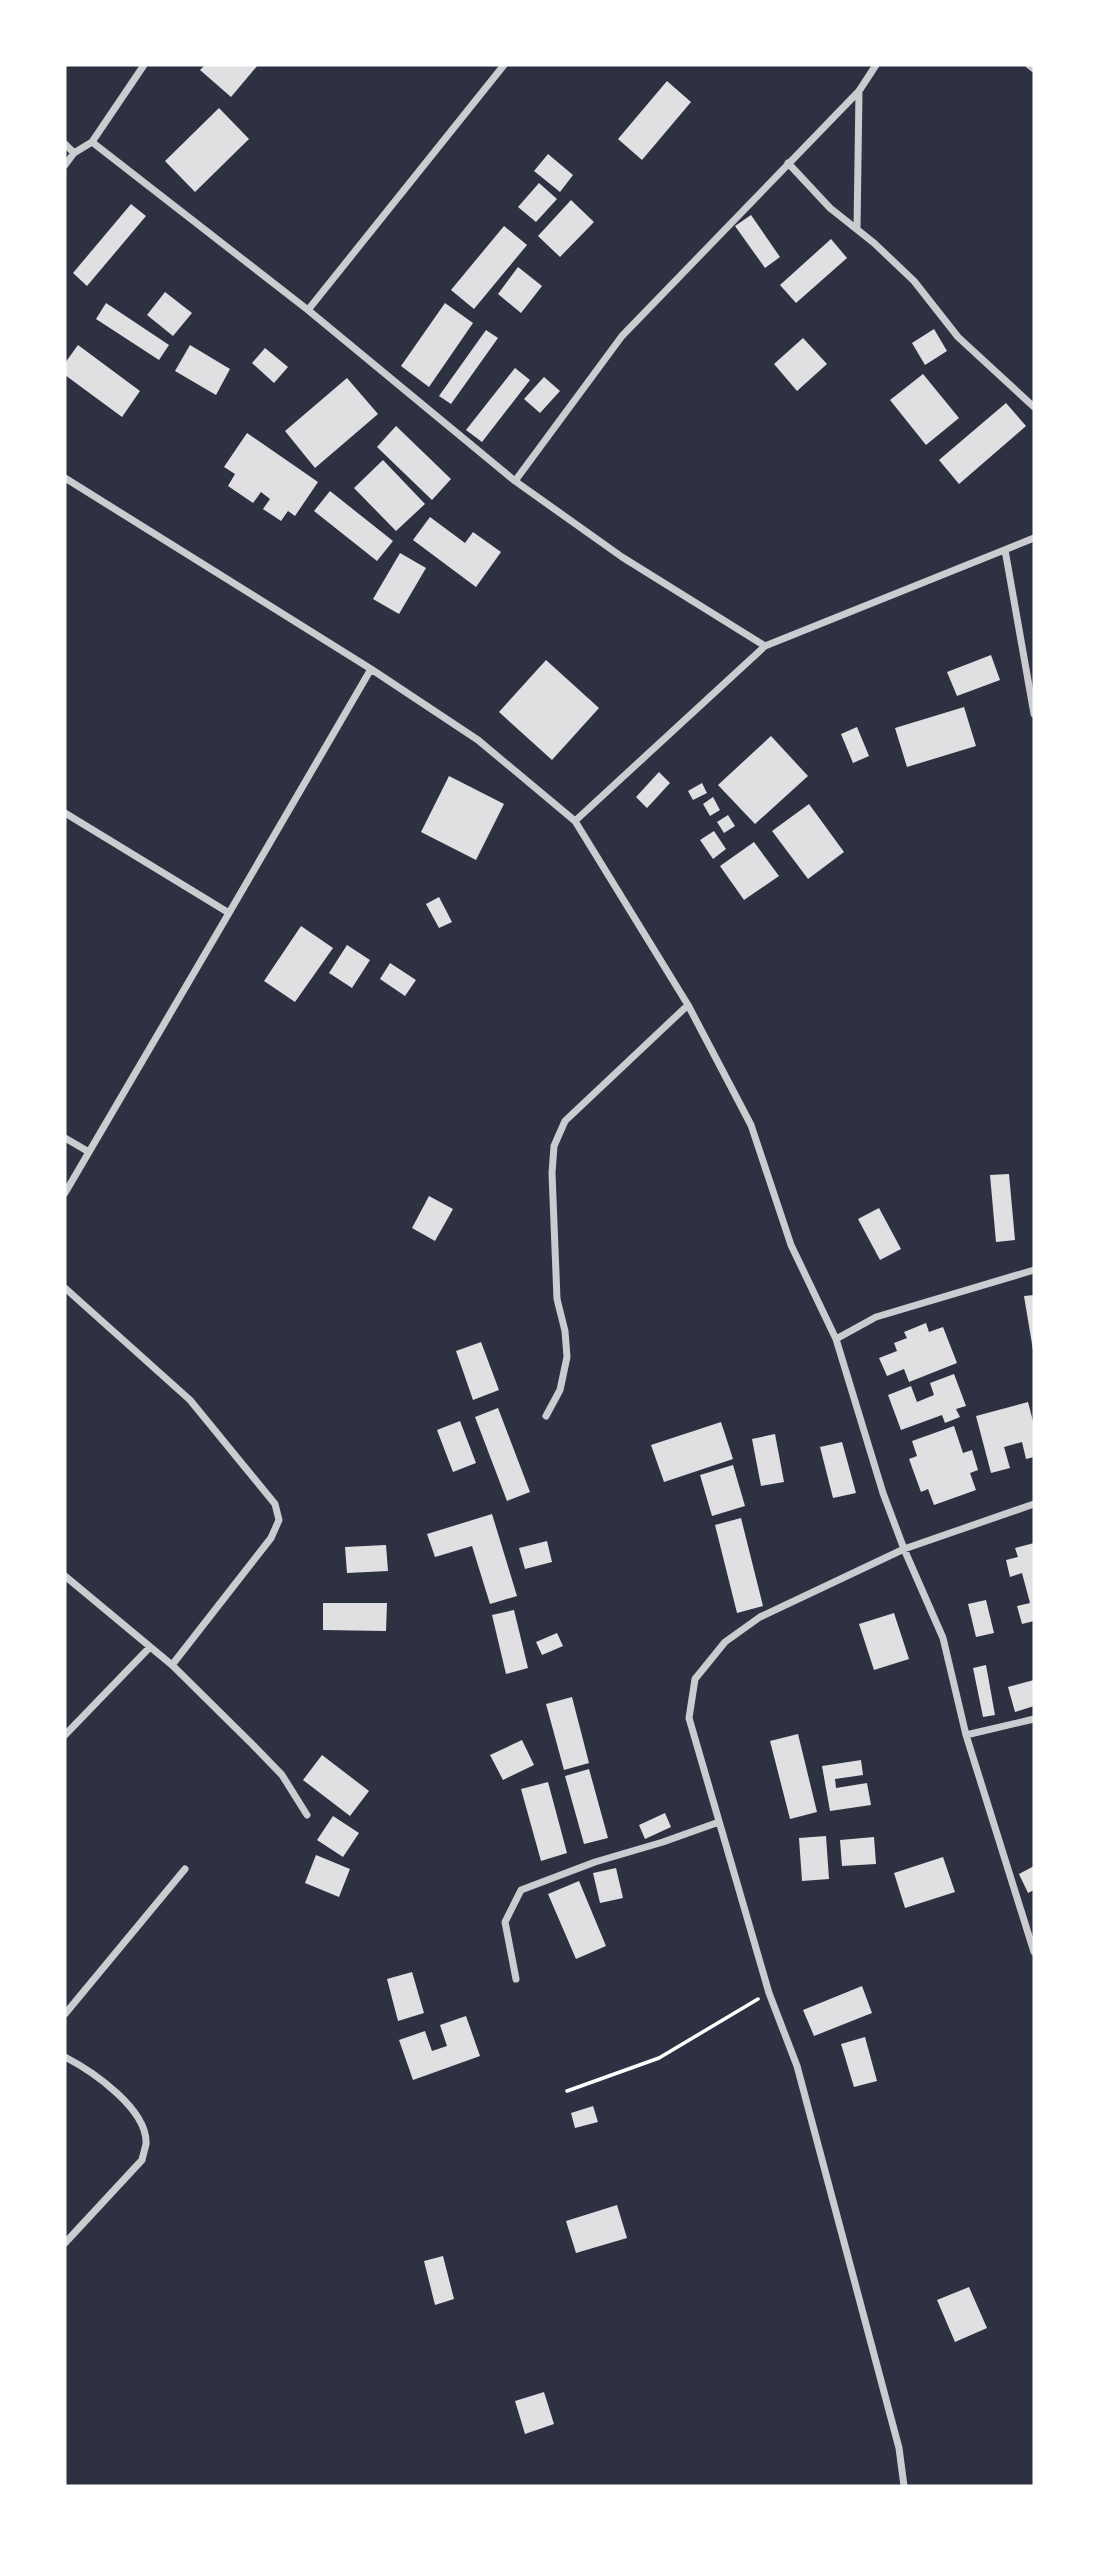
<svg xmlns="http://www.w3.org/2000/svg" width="1099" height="2551" font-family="'Titillium Web',sans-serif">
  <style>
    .building { fill: #e0e0e3 }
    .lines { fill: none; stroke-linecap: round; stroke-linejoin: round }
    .path { stroke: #fff; stroke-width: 3.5 }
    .minor { stroke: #caccd0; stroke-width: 7 }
  </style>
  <rect width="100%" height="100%" fill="#2d3142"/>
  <path class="building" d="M205 65H258L231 97 200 70Z
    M667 81 691 102 642 160 618 139Z
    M219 108 249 139 195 192 165 161Z
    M548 154 573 175 560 192 534 171Z
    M539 183 557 199 536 222 518 207Z
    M571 200 594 222 560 257 538 236Z
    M131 204 146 216 87 286 73 273Z
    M751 215 780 257 765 268 735 226Z
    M504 226 527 245 474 309 451 290Z
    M831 239 847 258 796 303 780 285Z
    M518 267 542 286 521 313 498 294Z
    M165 292 192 313 173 336 147 315Z
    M106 303 169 345 159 360 96 319Z
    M445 303 473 323 429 387 401 366Z
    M934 329 947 351 925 365 912 343Z
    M486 330 498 338 451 404 439 396Z
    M803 338 827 364 797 391 774 364Z
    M78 345 140 391 122 417 65 375V363Z
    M190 345 230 369 216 395 175 371Z
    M265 348 288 367 274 383 252 363Z
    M515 368 530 380 482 442 466 430Z
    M923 374 959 418 926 445 890 400Z
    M544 377 560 391 540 413 524 399Z
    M347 378 378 414 315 468 285 431Z
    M1006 403 1026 426 959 484 939 460Z
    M396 426 451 479 432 500 377 447Z
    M247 433 318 482 295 516 288 511 281 521 263 509 270 499 261 492 253 503 228 486 235 474 224 467Z
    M383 460 425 504 396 531 354 488Z
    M330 491 393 541 377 561 314 511Z
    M430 517 465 543 473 532 501 552 476 587 413 540Z
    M400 553 426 568 399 614 373 599Z
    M991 655 1000 680 957 696 947 672Z
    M546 660 599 708 552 760 499 712Z
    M964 707 976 746 907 767 895 728Z
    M857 727 869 756 853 763 841 734Z
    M771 736 808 776 755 824 718 785Z
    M659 772 670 783 647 808 636 797Z
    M449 776 504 804 476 860 421 832Z
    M702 783 707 793 693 800 688 791Z
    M713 797 720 810 710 816 703 804Z
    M809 804 844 852 808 879 772 831Z
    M728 815 735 826 724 833 717 822Z
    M714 831 726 849 713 859 700 840Z
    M754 842 779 876 744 900 720 866Z
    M439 897 452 922 439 928 426 904Z
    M301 926 333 948 295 1002 264 981Z
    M347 945 370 960 352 988 329 973Z
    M390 963 416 980 405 996 380 979Z
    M1009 1174 1015 1240 996 1242 990 1175Z
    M429 1196 453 1209 435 1241 412 1228Z
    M879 1208 901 1249 880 1260 858 1219Z
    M1034 1295V1350H1033L1024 1296Z
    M926 1323 929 1332 943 1327 957 1363 909 1382 904 1369 887 1376 879 1358 897 1351 894 1343 907 1338 904 1332Z
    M481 1342 499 1390 473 1400 456 1351Z
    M954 1374 966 1406 956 1409 960 1417 945 1423 942 1415 901 1430 888 1395 911 1386 917 1402 934 1395 930 1383Z
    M1028 1402 1034 1425V1457L1026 1459 1022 1442 1004 1447 1010 1468 991 1473 976 1416Z
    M498 1408 530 1492 507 1501 475 1417Z
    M460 1421 476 1463 453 1472 437 1430Z
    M721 1422 733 1459 664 1482 651 1445Z
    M954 1426 963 1453 972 1450 978 1470 970 1473 976 1490 934 1505 928 1489 921 1492 909 1459 917 1456 912 1441Z
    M775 1434 784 1482 761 1486 752 1439Z
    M842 1442 856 1493 833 1498 820 1447Z
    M733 1465 745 1506 712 1516 700 1475Z
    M492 1514 517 1596 490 1604 472 1546 435 1557 427 1534Z
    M741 1518 763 1606 737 1613 715 1525Z
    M547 1541 552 1562 525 1569 519 1548Z
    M1034 1543V1621L1022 1624 1017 1606 1030 1603 1022 1573 1010 1577 1006 1560 1018 1557 1015 1548Z
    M386 1545 388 1571 347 1573 345 1547Z
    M986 1600 994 1633 976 1637 968 1604Z
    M323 1603H387L386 1631 323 1630Z
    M514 1610 528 1668 506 1674 492 1615Z
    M894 1613 909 1659 874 1670 859 1624Z
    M557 1633 563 1646 542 1655 536 1642Z
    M986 1665 995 1715 983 1717 973 1668Z
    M1034 1680V1706L1015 1712 1008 1687Z
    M572 1697 589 1763 564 1770 546 1704Z
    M798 1734 817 1812 790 1819 770 1741Z
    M522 1740 534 1765 503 1780 490 1755Z
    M322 1755 369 1791 350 1816 303 1780Z
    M861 1760 863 1775 835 1779 836 1788 867 1783 871 1805 830 1811 822 1766Z
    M589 1769 608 1838 584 1844 565 1776Z
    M548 1782 567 1853 541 1861 521 1789Z
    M665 1813 671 1827 645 1839 639 1825Z
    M333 1816 359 1833 343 1857 317 1840Z
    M826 1836 829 1879 802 1881 799 1838Z
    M874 1837 876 1864 842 1866 840 1840Z
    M316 1855 350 1869 339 1897 305 1883Z
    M943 1857 955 1892 905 1908 894 1873Z
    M1034 1866V1890L1028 1893 1019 1874Z
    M616 1868 623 1898 600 1903 593 1873Z
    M579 1881 606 1946 576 1959 548 1894Z
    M412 1972 424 2013 398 2021 387 1979Z
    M862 1986 872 2013 814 2036 803 2010Z
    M466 2016 480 2056 413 2080 399 2040 425 2031 432 2051 447 2046 440 2025Z
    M865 2037 877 2081 854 2087 841 2044Z
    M593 2106 598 2122 575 2128 571 2113Z
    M617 2205 627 2238 576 2253 566 2221Z
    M443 2256 454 2299 435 2305 424 2261Z
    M969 2287 987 2328 955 2342 937 2300Z
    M544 2392 554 2424 525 2434 515 2401Z"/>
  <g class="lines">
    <path class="path" d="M567 2091 659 2058 758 1999"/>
    <path class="minor" d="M144 65 92 142 308 310
      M504 65 308 310 515 481
      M876 65 859 91 622 336 515 481 622 557 765 646 1034 538
      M1029 65 1034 69
      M65 144 74 153
      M788 163 830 208 874 243 914 281 958 337 1034 407
      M65 165 74 153 92 142
      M857 229 859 91
      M65 478 371 669 478 740 575 821 765 646
      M1005 550 1034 714
      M65 813 229 913 371 669
      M575 821 688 1005 751 1125 791 1245 836 1339 883 1493 904 1549 1034 1504
      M65 1138 89 1152 229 913
      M65 1193 89 1152
      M65 1288 190 1400 275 1504 279 1520 271 1538 172 1665
      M836 1339 876 1317 1034 1270
      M546 1416 560 1390 567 1357 565 1331 557 1299 552 1173 554 1146 565 1121 688 1005
      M65 1576 172 1665 253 1745 282 1775 307 1815
      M65 1735 150 1647
      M966 1735 1034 1719
      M516 1979 505 1922 521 1890 595 1862 663 1842 719 1822
      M65 2014 185 1869
      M65 2057C92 2071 148 2109 146 2144 145 2149 143 2155 142 2160L65 2243
      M904 2486 899 2448 797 2066 769 1993 689 1718 695 1679 725 1642 760 1617 904 1549 943 1638 966 1735 1034 1952"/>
  </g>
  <rect width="1099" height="2551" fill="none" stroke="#ffffff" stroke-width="133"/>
</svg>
